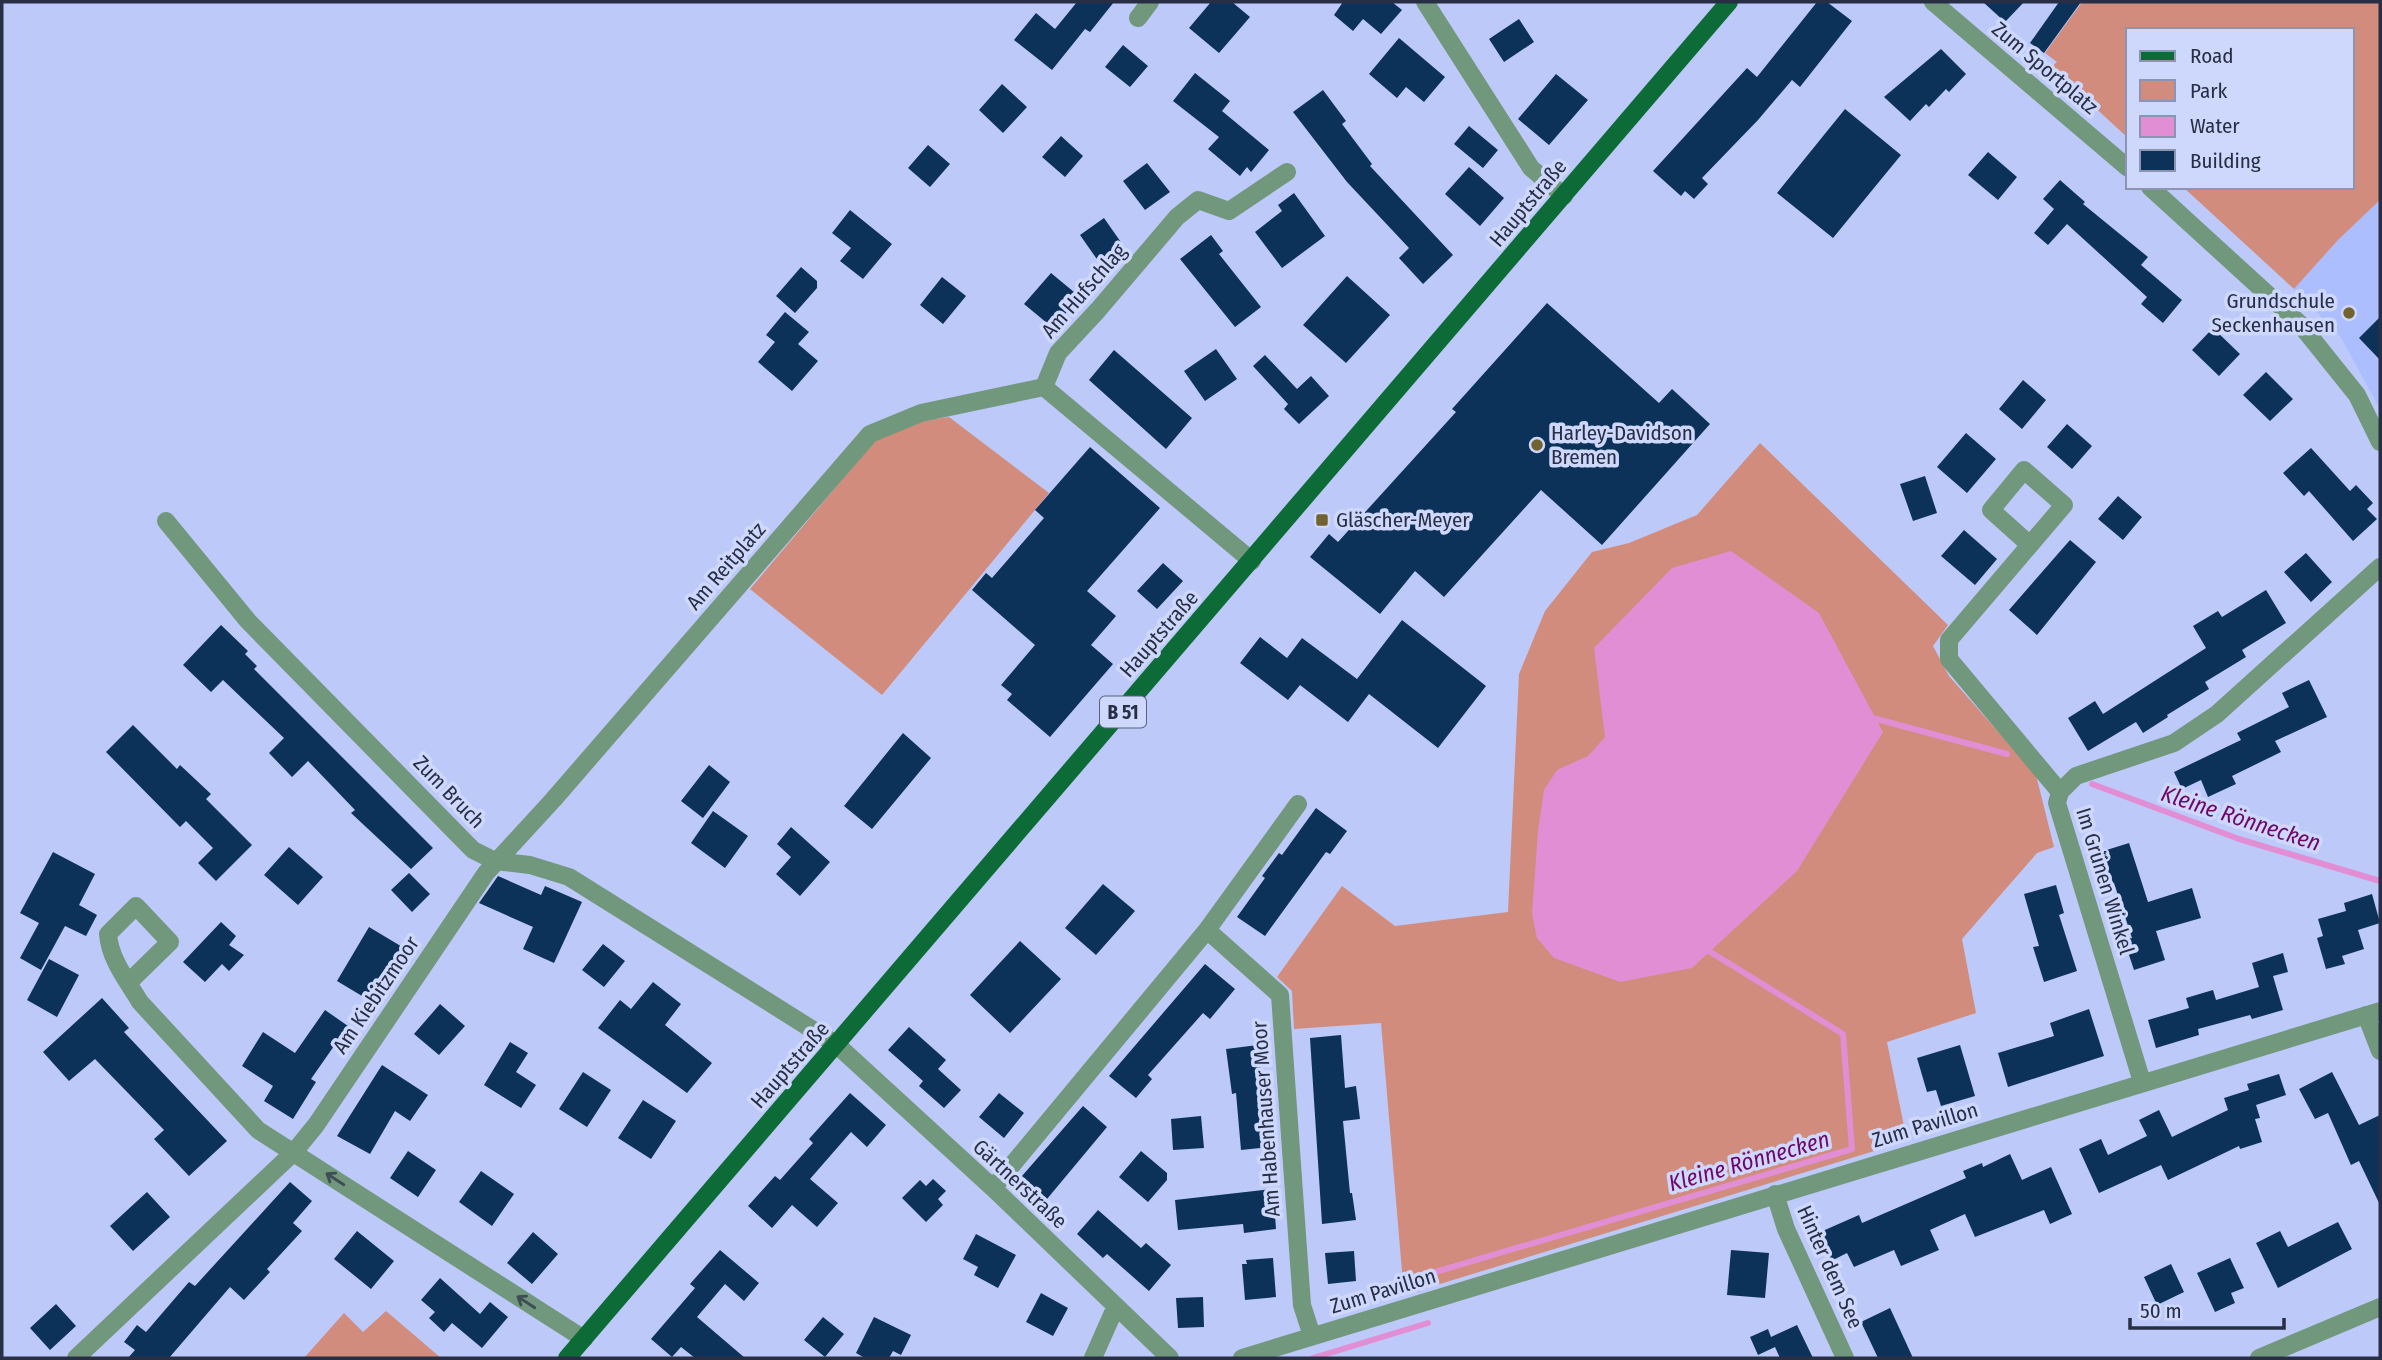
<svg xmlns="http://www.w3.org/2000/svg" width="2382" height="1360" font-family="'Fira Sans Condensed',sans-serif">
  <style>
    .built { fill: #adbefe }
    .green { fill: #d18c7d }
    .water { fill: #e28ed4 }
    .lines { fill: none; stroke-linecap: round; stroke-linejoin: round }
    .stream { stroke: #e28ed4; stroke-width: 6 }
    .building { fill: #0d3259 }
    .street { stroke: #71987c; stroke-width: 18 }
    .primary { stroke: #0d6b38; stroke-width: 18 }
    .oneway { stroke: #3e4e55 }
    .poi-dot { fill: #726230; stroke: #ced8fc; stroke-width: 2.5 }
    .labels { text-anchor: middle; stroke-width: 7; stroke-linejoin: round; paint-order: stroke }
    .shield { fill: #ced8fc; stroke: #5a617b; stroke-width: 2 }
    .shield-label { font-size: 19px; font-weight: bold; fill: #282e44 }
    .street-label { font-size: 21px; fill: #282e44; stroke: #ced8fc }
    .poi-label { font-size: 21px; fill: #282e44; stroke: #ced8fc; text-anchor: start }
    .water-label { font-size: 23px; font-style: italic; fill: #700667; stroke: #ced8fc }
  </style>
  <rect width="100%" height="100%" fill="#bdcaf9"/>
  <path class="built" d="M2380 200V409L2340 336 2294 289 2338 240Z"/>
  <path class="green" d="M2082 2H2380V200L2338 240 2294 289 2183 187H2352V30H2128V138L2051 67 2057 62 2045 53Z
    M949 417 1049 493 882 695 750 589 879 436 914 422Z
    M1760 443 1948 625 1933 646 1949 676 2036 775 2054 847 2037 853 1962 939 1976 1013 1887 1042 1907 1141 1404 1295 1381 1023 1294 1029 1292 991 1277 977 1342 886 1395 926 1508 912 1519 674 1545 611 1592 552 1629 543 1697 515Z
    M386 1311 441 1358H304L344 1313 363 1332Z"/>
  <path class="water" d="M1731 551 1819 613 1883 732 1797 871 1692 968 1620 982 1554 958 1537 938 1532 914 1538 831 1544 790 1557 770 1588 756 1605 737 1594 648 1672 568Z"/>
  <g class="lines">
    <path class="stream" d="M1869 717 2007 754
      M2092 784 2239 839 2380 881
      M1418 1289 1415 1278 1852 1149 1843 1034 1704 948
      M1313 1358 1428 1323"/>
  </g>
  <path class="building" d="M1077 2H1114L1090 32 1085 29 1052 70 1014 40 1036 13 1055 29Z
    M1211 2H1232L1250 17 1219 53 1189 28Z
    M1343 2H1392L1402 10 1381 34 1363 19 1353 31 1334 15Z
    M1817 2H1827L1852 21 1800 87 1792 80 1758 120 1702 178 1708 184 1694 199 1685 191 1681 196 1653 171 1747 68 1757 77Z
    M1983 2H2024L2005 22Z
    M2059 2H2081L2044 53 2030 43Z
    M1519 19 1534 42 1504 62 1489 39Z
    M1399 38 1445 77 1424 102 1406 87 1397 98 1369 74Z
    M1123 45 1148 66 1130 87 1105 67Z
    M1941 49 1966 74 1949 92 1946 89 1929 107 1926 104 1910 121 1884 97Z
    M1195 73 1230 101 1222 111 1269 150 1251 172 1247 167 1240 176 1208 149 1219 137 1173 101Z
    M1556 74 1588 100 1549 145 1518 119Z
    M1002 84 1027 107 1003 133 979 110Z
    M1323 90 1346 121 1342 124 1372 164 1370 166 1453 255 1423 284 1399 258 1409 248 1347 182 1293 112Z
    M1845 109 1901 155 1833 238 1777 193Z
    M1469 126 1498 150 1483 168 1454 144Z
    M1061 136 1083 156 1065 177 1042 157Z
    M928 145 950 164 930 187 908 168Z
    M1988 152 2017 177 1998 200 1968 175Z
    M1147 163 1170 192 1145 210 1123 181Z
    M1469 167 1504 198 1480 226 1445 194Z
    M2060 180 2085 202 2083 204 2148 257 2141 265 2182 300 2163 323 2141 304 2147 297 2067 224 2048 245 2034 233 2054 209 2043 199Z
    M1294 193 1325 236 1282 268 1255 232 1282 211 1278 205Z
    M850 210 892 244 863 279 840 261 851 248 832 233Z
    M1104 218 1125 248 1101 265 1080 235Z
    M1211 235 1223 251 1219 254 1261 307 1235 327 1180 259Z
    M801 267 817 281V288L795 313 776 296Z
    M1051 273 1080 297 1053 328 1024 304Z
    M1347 276 1390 315 1346 363 1303 325Z
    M942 277 966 296 943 324 920 305Z
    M1547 303 1659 403 1672 389 1710 424 1602 545 1541 490 1444 597 1415 571 1380 614 1310 557 1329 534 1338 542 1456 412 1452 409Z
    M785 312 809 332 798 344 818 361 792 391 758 362 775 342 766 335Z
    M2380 317V360L2359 338Z
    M2213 328 2240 354 2219 376 2192 350Z
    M1216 349 1237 379 1205 401 1184 371Z
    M1114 350 1192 418 1166 449 1089 380Z
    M1265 355 1297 389 1311 376 1329 396 1299 424 1284 409 1288 404 1253 366Z
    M2266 372 2293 399 2270 421 2243 395Z
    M2023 380 2046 400 2022 429 1999 409Z
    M2067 424 2092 446 2072 469 2047 447Z
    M1966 433 1996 459 1967 493 1937 467Z
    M1090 447 1160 508 1087 591 1116 616 1091 645 1113 664 1050 737 1007 700 1012 694 1001 685 1035 645 972 590 986 573 992 578 1044 518 1035 510Z
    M2311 448 2350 491 2356 485 2373 503 2367 509 2377 519 2353 541 2309 491 2304 496 2283 473Z
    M1925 476 1937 513 1913 521 1900 484Z
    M2118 496 2142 517 2123 540 2098 519Z
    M1964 530 1997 559 1975 585 1941 556Z
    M2070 540 2096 562 2037 635 2009 610Z
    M2306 553 2332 582 2311 602 2284 572Z
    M1163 563 1183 581 1157 609 1137 591Z
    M2266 590 2286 623 2242 650 2246 657 2205 682 2209 689 2167 715 2168 717 2143 733 2136 722 2088 751 2068 718 2095 701 2103 714 2206 648 2193 626 2218 611 2222 617Z
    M1402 620 1486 686 1438 748 1369 694 1348 722 1300 685 1288 700 1240 663 1260 637 1287 658 1302 638 1357 679Z
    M221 625 248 651 245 654 257 666 254 669 433 848 411 869 351 813 355 810 308 761 292 777 269 753 284 738 223 680 211 692 183 665Z
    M2309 680 2327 717 2275 741 2281 752 2232 776 2236 784 2208 797 2201 780 2182 789 2174 772 2241 740 2237 733 2289 707 2282 693Z
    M133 725 177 769 180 765 211 794 206 799 252 845 216 881 198 863 213 848 186 821 180 827 106 752Z
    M903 733 931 758 872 829 844 806Z
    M709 765 730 782 703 818 681 801Z
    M1316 808 1347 831 1330 854 1326 852 1265 936 1237 917 1265 878 1262 876 1279 853 1282 855Z
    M713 811 748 836 725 868 691 843Z
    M791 827 830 862 800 896 776 874 791 857 777 844Z
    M2129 843 2148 902 2192 888 2201 918 2156 931 2165 960 2134 970 2124 940 2132 938 2114 883 2108 885 2097 853Z
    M289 847 323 877 298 905 264 875Z
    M53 852 95 874 79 905 97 915 86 936 65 926 41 970 20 958 39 923 20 913Z
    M409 873 430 894 412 912 391 890Z
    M498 876 541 895 545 886 582 902 554 963 523 949 533 927 479 903Z
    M1103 884 1135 911 1096 955 1065 928Z
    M2056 885 2064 913 2059 915 2077 971 2044 982 2033 947 2039 946 2024 894Z
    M2372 894 2380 923 2358 930 2364 949 2342 956 2345 964 2326 969 2317 938 2323 936 2318 919 2346 911 2344 903Z
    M221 922 236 936 229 945 244 955 229 971 222 964 205 982 183 962Z
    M369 927 404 948 372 1002 337 981Z
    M1020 941 1061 979 1010 1033 970 995Z
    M603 944 625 961 604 987 582 970Z
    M2283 953 2288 972 2273 976 2283 1010 2252 1019 2250 1015 2198 1029 2199 1035 2156 1048 2148 1020 2189 1008 2186 998 2213 990 2216 1000 2259 987 2252 963Z
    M49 959 79 975 57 1017 27 1000Z
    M1205 964 1235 989 1210 1019 1203 1013 1148 1075 1152 1079 1136 1098 1109 1076Z
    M653 982 681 1004 665 1025 712 1063 687 1093 598 1028 620 1000 631 1009Z
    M102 998 129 1028 124 1032 227 1141 189 1176 154 1139 164 1130 95 1059 69 1081 43 1052Z
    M440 1004 465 1026 439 1055 414 1034Z
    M2089 1009 2104 1056 2008 1087 1998 1053 2054 1036 2050 1023Z
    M325 1010 348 1026 311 1079 316 1082 293 1119 264 1101 273 1086 242 1066 263 1032 295 1053Z
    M909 1027 946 1060 938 1069 961 1090 944 1108 919 1086 923 1081 888 1050Z
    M1341 1035 1345 1088 1356 1086 1360 1119 1343 1121 1350 1193H1352L1356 1220 1322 1224 1310 1038Z
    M510 1042 528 1053 516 1072 536 1085 521 1108 484 1085Z
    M1258 1045 1270 1147 1241 1150 1236 1093 1232 1094 1226 1049Z
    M1960 1045 1975 1096 1941 1106 1936 1090 1927 1092 1917 1058Z
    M382 1065 428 1095 410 1121 395 1111 370 1154 337 1136Z
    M583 1072 611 1090 587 1127 559 1109Z
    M2332 1072 2359 1125 2380 1115V1205L2359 1161 2351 1165 2328 1113 2315 1119 2299 1089Z
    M2279 1074 2286 1095 2256 1105 2260 1118 2255 1119 2262 1142 2240 1149 2239 1146 2168 1180 2161 1165 2099 1193 2079 1149 2101 1139 2108 1155 2147 1136 2139 1120 2159 1110 2172 1137 2228 1110 2224 1098 2249 1090 2247 1084Z
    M850 1093 886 1125 867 1147 851 1132 810 1179 838 1203 817 1227 792 1205 772 1228 748 1206 775 1176 780 1180 813 1143 809 1139Z
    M999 1093 1024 1113 1004 1138 979 1117Z
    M643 1100 676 1121 651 1159 618 1138Z
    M1083 1106 1107 1127 1047 1199 1022 1176Z
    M1201 1116 1204 1148 1173 1150 1171 1119Z
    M408 1151 436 1170 418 1197 390 1178Z
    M1141 1151 1167 1173V1180L1148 1202 1119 1177Z
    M2010 1154 2022 1180 2051 1167 2072 1214 2050 1224 2044 1210 1975 1237 1965 1214 1930 1230 1939 1250 1901 1266 1894 1250 1854 1267 1847 1253 1831 1261 1818 1233 1859 1215 1862 1223 1966 1178 1963 1171 1982 1163 1983 1167Z
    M481 1171 514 1194 492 1226 459 1202Z
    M933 1179 946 1191 938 1199 943 1205 926 1222 902 1198 920 1180 926 1186Z
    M290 1182 312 1201 293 1223 302 1231 267 1269 270 1272 244 1300 230 1287 169 1358H128L135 1350 124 1342 137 1325 146 1332 189 1282 195 1286Z
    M1273 1189 1276 1229 1244 1233 1243 1224 1178 1230 1175 1200Z
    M147 1192 170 1217 133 1251 110 1226Z
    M1098 1210 1141 1248 1146 1243 1171 1265 1149 1291 1107 1254 1103 1258 1077 1234Z
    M2338 1222 2352 1249 2278 1288 2256 1243 2280 1231 2288 1247Z
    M357 1231 394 1261 371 1289 334 1259Z
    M533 1232 558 1254 532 1284 507 1263Z
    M976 1234 1016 1255 998 1288 974 1275 978 1267 963 1259Z
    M720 1250 759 1283 744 1301 725 1284 697 1317 745 1358H695L681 1347 672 1357 651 1339 695 1288 690 1284Z
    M1731 1250 1769 1253 1765 1298 1727 1295Z
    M1354 1251 1356 1281 1328 1284 1325 1253Z
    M1273 1258 1276 1297 1245 1300 1242 1264H1247L1246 1260Z
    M2230 1258 2244 1288 2231 1293 2235 1303 2215 1312 2197 1273Z
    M2171 1264 2184 1292 2157 1305 2144 1277Z
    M440 1278 480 1314 490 1302 508 1317 482 1348 452 1323 444 1332 429 1318 435 1312 421 1300Z
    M1041 1293 1068 1308 1053 1336 1026 1322Z
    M1203 1297 1204 1327 1178 1328 1176 1298Z
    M56 1304 76 1326 50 1350 30 1328Z
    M1890 1308 1913 1358H1878L1861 1322Z
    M823 1317 844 1334 825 1357 804 1340Z
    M874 1317 911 1335 901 1355 893 1351 889 1358H865L856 1353Z
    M1797 1325 1813 1358H1780L1775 1347 1758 1355 1750 1337 1768 1329 1771 1337Z"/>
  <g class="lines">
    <path class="street" d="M1425 2 1531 168 1564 196
      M1933 2 2128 168
      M1138 18 1150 2
      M2150 187 2300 324 2357 395 2380 442
      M1044 387 1058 353 1098 310 1177 217 1198 200 1229 211 1287 172
      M1044 387 1252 561
      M166 521 248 621 473 850 495 861 530 865 569 877 837 1045 993 1188 1170 1358
      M2030 545 1991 510 2024 470 2064 505 1949 640V659L2060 792
      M1207 930 1280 995 1302 1305 1312 1336
      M128 983 170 942 136 906 108 934C110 960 127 980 140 1002L258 1130 584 1339
      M2366 1015 2380 1051
      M2142 1082 2057 803 2060 792 2076 776 2174 743 2217 714 2380 567
      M993 1188 1207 930 1298 804
      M1775 1194 1786 1229 1845 1358
      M76 1358 294 1152 316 1125 486 873 553 800 870 434 921 413 1044 387
      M1093 1358 1116 1306
      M1242 1358 2380 1011
      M2259 1358 2380 1307"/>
    <path class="primary" d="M567 1358 1729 2"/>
  </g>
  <defs><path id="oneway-shaft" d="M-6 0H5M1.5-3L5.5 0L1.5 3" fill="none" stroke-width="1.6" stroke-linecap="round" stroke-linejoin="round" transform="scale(1.75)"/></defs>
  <g class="oneway">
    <use href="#oneway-shaft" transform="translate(335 1179) rotate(-147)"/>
    <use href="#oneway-shaft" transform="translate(526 1302) rotate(-147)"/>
  </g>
  <g class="poi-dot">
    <circle cx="2349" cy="313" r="7"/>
    <circle cx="1537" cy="445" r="7"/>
    <rect x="1315" y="513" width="14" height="14" rx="3.5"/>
  </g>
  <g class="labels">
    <rect class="shield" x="1100" y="696.5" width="46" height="31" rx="5"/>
    <g class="shield-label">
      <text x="1123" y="719">B 51</text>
    </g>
    <g class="street-label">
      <text transform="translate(2045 68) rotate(40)" y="7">Zum Sportplatz</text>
      <text transform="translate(1528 203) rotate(-50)" y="7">Hauptstraße</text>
      <text transform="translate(1084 291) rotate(-49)" y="7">Am Hufschlag</text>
      <text transform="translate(726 566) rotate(-49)" y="7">Am Reitplatz</text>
      <text transform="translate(1159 634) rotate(-49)" y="7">Hauptstraße</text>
      <text transform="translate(449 792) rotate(46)" y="7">Zum Bruch</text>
      <text transform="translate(2105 881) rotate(73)" y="7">Im Grünen Winkel</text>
      <text transform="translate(376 995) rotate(-56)" y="7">Am Kiebitzmoor</text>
      <text transform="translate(790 1065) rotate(-49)" y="7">Hauptstraße</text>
      <text transform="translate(1266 1119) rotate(-94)" y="7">Am Habenhauser Moor</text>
      <text transform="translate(1925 1125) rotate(-17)" y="7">Zum Pavillon</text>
      <text transform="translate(1020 1184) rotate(43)" y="7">Gärtnerstraße</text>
      <text transform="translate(1830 1267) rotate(66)" y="7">Hinter dem See</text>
      <text transform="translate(1383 1291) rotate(-17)" y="7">Zum Pavillon</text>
    </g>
    <g class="poi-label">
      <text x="2335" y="308" text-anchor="end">Grundschule<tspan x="2335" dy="24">Seckenhausen</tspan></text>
      <text x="1551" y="440">Harley-Davidson<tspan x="1551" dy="24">Bremen</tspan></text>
      <text x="1336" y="527">Gläscher-Meyer</text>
    </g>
    <g class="water-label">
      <text transform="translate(2241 818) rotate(18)" y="8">Kleine Rönnecken</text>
      <text transform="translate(1749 1161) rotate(-16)" y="8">Kleine Rönnecken</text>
    </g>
  </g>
  <rect width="2382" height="1360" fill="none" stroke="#282e44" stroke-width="7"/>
  <rect x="2126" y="28" width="228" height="161" fill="#ced8fc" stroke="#8c94b2" stroke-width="2"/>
  <rect x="2140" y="51" width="35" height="10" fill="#0d6b38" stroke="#8c94b2" stroke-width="2"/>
  <text x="2190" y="63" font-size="21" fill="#282e44">Road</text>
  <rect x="2140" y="80" width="35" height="21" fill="#d18c7d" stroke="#8c94b2" stroke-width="2"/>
  <text x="2190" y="98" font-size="21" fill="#282e44">Park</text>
  <rect x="2140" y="116" width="35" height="21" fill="#e28ed4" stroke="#8c94b2" stroke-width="2"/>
  <text x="2190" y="133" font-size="21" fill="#282e44">Water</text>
  <rect x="2140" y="150" width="35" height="21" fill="#0d3259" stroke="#8c94b2" stroke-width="2"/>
  <text x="2190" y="168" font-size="21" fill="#282e44">Building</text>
  <path d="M2130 1318v10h154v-10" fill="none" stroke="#282e44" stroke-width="3.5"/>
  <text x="2140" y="1318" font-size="21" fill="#282e44" stroke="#ced8fc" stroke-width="5" paint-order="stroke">50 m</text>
</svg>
